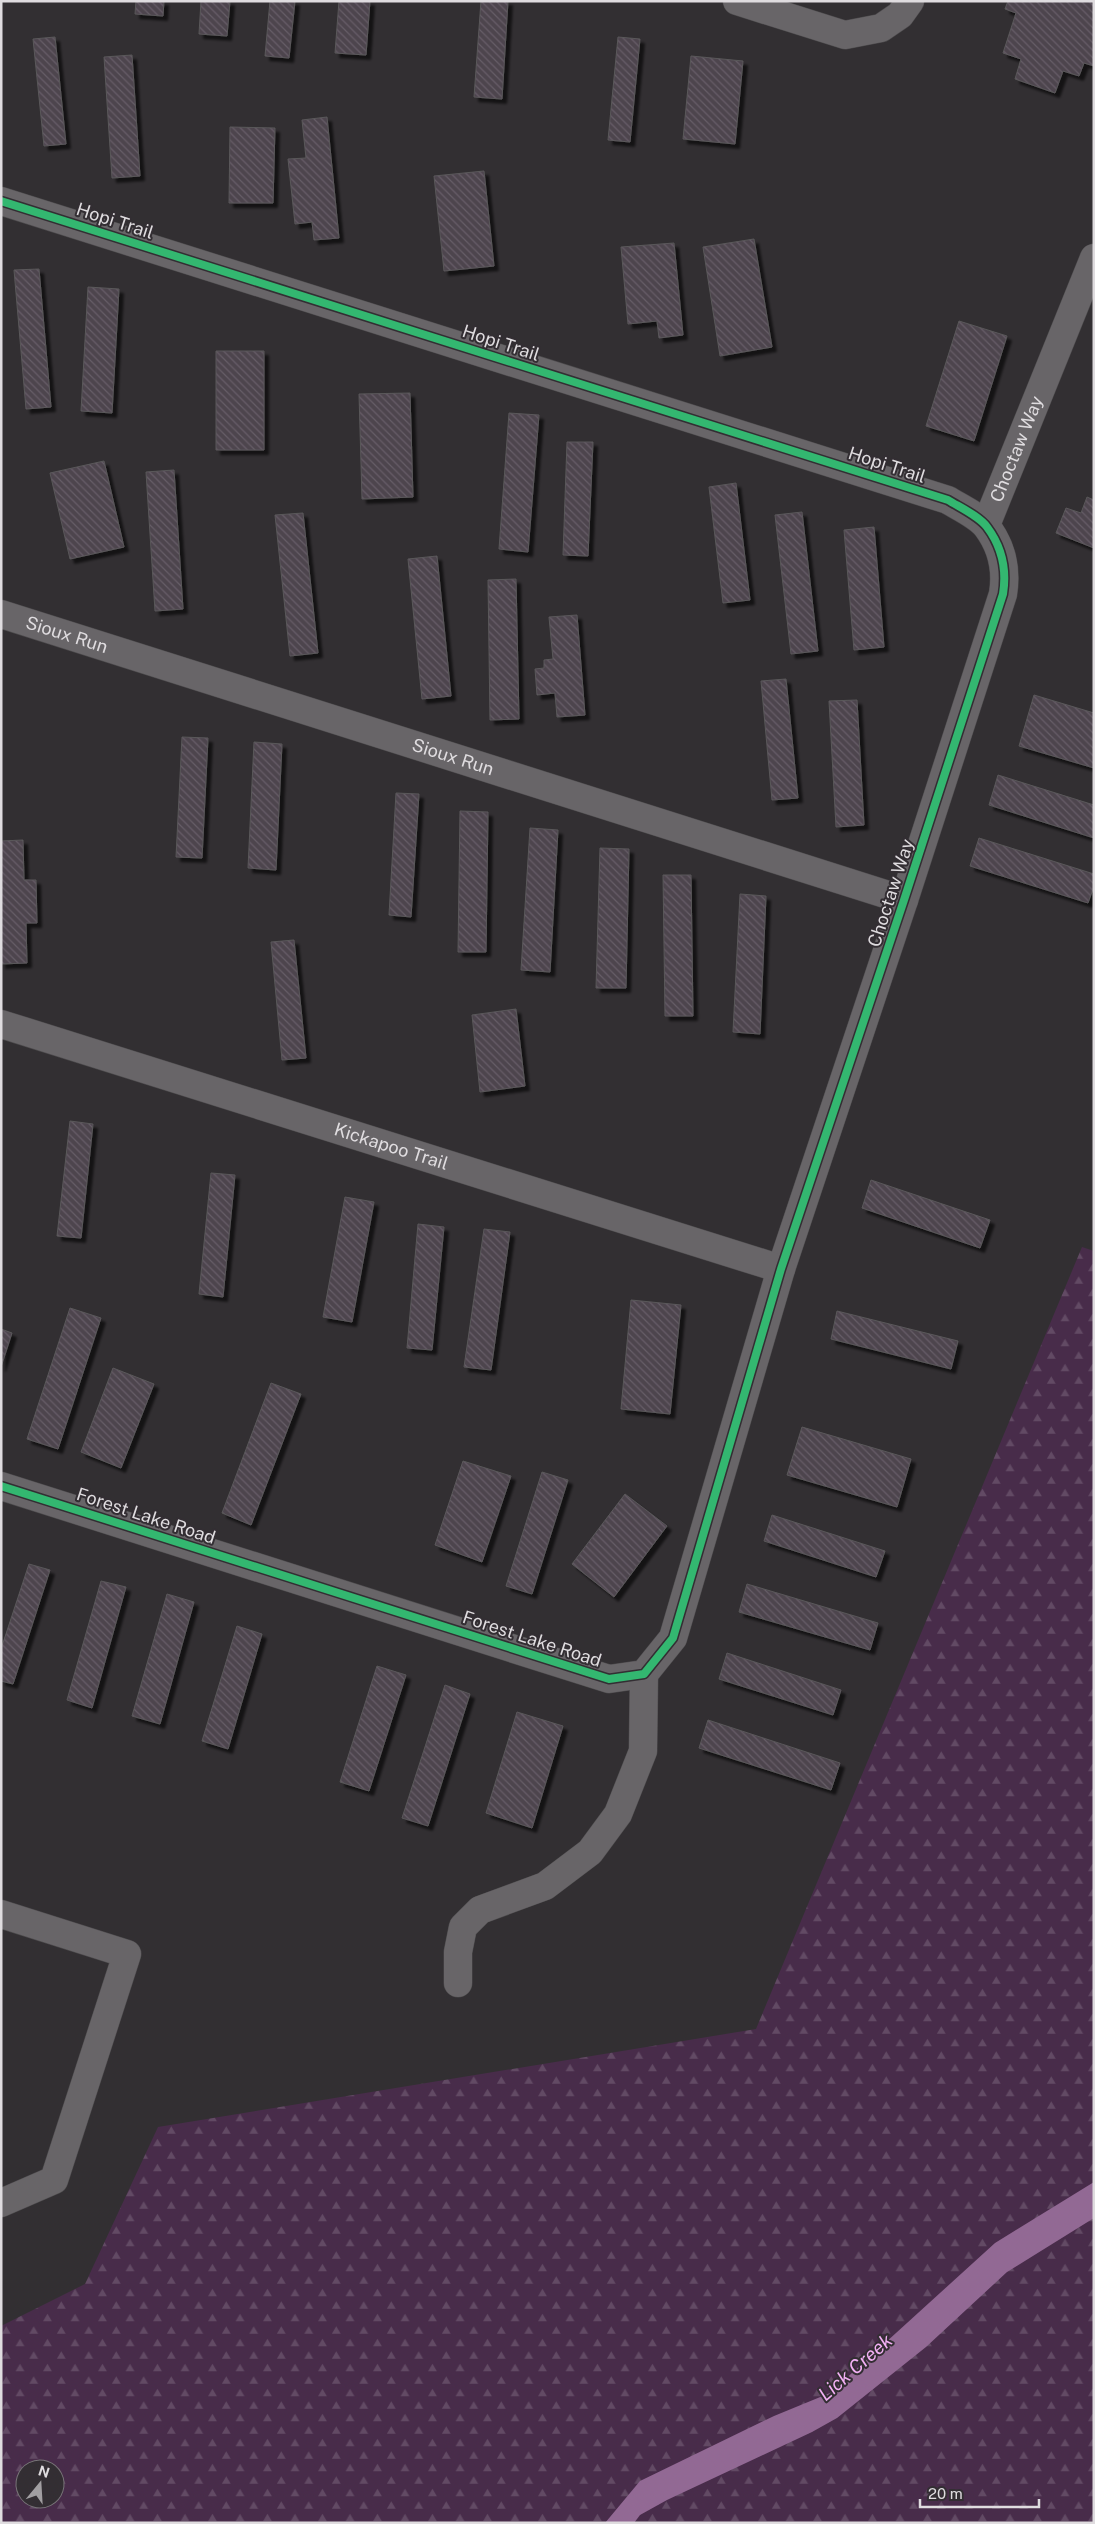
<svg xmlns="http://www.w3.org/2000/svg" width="1095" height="2524" font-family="'Public Sans',sans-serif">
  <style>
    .forest { fill: url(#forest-firs); fill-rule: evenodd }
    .water { fill: #926994 }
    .building { fill: url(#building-back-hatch); stroke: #5a585a; filter: url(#shadow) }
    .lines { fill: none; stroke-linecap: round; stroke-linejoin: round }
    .minor-casing { stroke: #4d4b4d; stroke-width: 29 }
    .minor { stroke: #686568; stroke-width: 28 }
    .cycleway-casing { stroke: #332e33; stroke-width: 11 }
    .cycleway { stroke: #33b770; stroke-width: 8 }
    .labels { text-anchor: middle; stroke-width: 4; stroke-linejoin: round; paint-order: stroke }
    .street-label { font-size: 18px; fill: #dfdcdf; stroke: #332e33 }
    .water-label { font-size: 19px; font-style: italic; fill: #f2b0f4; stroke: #332e33 }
  </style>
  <defs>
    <pattern id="forest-firs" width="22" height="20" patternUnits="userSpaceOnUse" patternTransform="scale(1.25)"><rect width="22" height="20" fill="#482c4a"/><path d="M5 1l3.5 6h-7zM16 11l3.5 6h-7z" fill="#624a64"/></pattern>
    <pattern id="building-back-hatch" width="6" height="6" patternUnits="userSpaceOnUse" patternTransform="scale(1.25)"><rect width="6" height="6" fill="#4d444e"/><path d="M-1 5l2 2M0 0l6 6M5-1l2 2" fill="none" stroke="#665e67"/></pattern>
    <filter id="shadow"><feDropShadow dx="4.5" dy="4.5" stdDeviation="1" flood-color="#0009"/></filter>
  </defs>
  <rect width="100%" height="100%" fill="#322f32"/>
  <path class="forest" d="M1082 1247 1094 1251V2523H1V2326L85 2284 158 2127 756 2029ZM25 2469H55V2499H25Z"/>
  <path class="water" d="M1094 2182V2218L1007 2272 926 2347 837 2418 812 2432 667 2500 640 2515 634 2523H605L640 2481 774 2416 830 2393 995 2243Z"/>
  <path class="building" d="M136 1H164L163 16 135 14Z
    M201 1H230L227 36 199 34Z
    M270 1H295L289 58 265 56Z
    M339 1H370L366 55 335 53Z
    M481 1H508L502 99 474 97Z
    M1008 1H1094V66L1084 63 1079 76 1063 71 1055 93 1015 79 1021 59 1003 53 1016 13 1005 9Z
    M55 37 66 144 44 146 33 39Z
    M618 37 640 39 630 142 608 140Z
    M132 55 140 176 112 178 104 57Z
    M691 56 743 61 735 144 683 139Z
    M327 117 339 238 314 240 312 222 295 224 288 159 306 158 302 120Z
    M230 127 275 128 273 203H229Z
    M484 171 494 266 444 271 434 176Z
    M754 239 772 347 720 356 703 247Z
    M674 243 683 335 659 338 657 321 628 324 621 247Z
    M39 269 51 407 26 409 14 270Z
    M88 287 119 289 112 413 81 411Z
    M959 321 1007 336 974 441 926 426Z
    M216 351H264V450H216Z
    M410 393 413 497 362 499 359 394Z
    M509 413 539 415 528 552 499 549Z
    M567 442H593L588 556 563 555Z
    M104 461 124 547 70 559 50 473Z
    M174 470 183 609 155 611 146 472Z
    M736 483 750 600 723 603 709 487Z
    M1087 497 1094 500V548L1056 533 1066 508 1081 513Z
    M802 512 818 651 791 654 775 515Z
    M303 513 318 653 290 656 275 515Z
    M874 527 884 647 854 650 844 530Z
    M437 556 451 696 422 699 408 559Z
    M516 579 519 719 490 720 488 580Z
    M577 615 585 715 557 717 555 693 537 695 535 669 544 668V660L553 659 549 617Z
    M786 679 798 798 772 800 761 681Z
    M1034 695 1094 713V768L1019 746Z
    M857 700 864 825 836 827 829 701Z
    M182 737 208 738 202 858 176 857Z
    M254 742 282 744 276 870 248 868Z
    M998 775 1094 805V838L989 805Z
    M396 793 419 794 411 917 389 915Z
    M460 811 488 812 486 952H458Z
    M530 828 558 830 550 972 521 970Z
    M979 838 1094 874V886L1088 903 970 866Z
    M23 840 24 880H36L37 923H26L27 963 1 964V841Z
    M600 848 629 849 626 988H596Z
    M663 875H691L693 1016H665Z
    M740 894 766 896 760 1034 733 1032Z
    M294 940 306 1058 282 1060 271 942Z
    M516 1009 525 1086 480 1092 472 1015Z
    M70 1121 93 1124 81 1238 57 1236Z
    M211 1173 235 1175 223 1297 199 1294Z
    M871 1180 990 1220 980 1248 862 1208Z
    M345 1197 374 1202 352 1322 323 1317Z
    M418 1224 444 1227 432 1350 407 1348Z
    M484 1229 510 1232 491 1370 464 1367Z
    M631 1300 681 1305 670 1414 621 1409Z
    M70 1308 101 1318 58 1449 27 1439Z
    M837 1311 958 1341 951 1369 831 1339Z
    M1 1329 12 1333 1 1367Z
    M113 1368 154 1384 121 1468 81 1452Z
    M271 1383 301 1394 251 1525 222 1513Z
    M802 1427 911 1459 897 1507 787 1475Z
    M463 1461 511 1476 482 1562 435 1545Z
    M542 1472 568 1480 532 1594 506 1586Z
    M625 1494 667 1526 614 1597 572 1564Z
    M772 1515 885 1551 876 1577 764 1541Z
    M29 1564 50 1570 13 1684 1 1681V1649Z
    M101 1581 126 1587 92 1708 67 1700Z
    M747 1584 878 1623 870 1650 739 1612Z
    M167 1594 194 1602 160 1724 132 1716Z
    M237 1626 262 1634 228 1749 202 1741Z
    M727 1653 841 1690 833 1715 719 1679Z
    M377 1666 406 1675 369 1791 340 1782Z
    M445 1685 470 1694 428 1826 402 1818Z
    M517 1712 563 1726 532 1828 486 1813Z
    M708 1720 840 1763 831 1790 699 1748Z"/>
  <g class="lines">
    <g class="minor-casing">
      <g id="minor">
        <path d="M737 1 845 35 881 28 900 15 910 1"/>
        <path d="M1 201 948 500C959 507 979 516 987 527 1002 547 1007 569 1003 594L904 900 781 1269 673 1638 644 1674 609 1679 1 1486"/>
        <path id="s1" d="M986 525 1094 258"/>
        <path id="s2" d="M1 614 904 900"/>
        <path id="s3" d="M1 1024 781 1269"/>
        <path d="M1 1914 127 1954 54 2180 1 2203"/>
        <path d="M458 1983V1952L463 1927 480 1910 545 1886 590 1852 618 1814 643 1751 644 1674"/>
      </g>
    </g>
    <use href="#minor" class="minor"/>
    <g class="cycleway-casing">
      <path id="cycleway" d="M1 201 948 500C959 507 979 516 987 527 1002 547 1007 569 1003 594L904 900 781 1269 673 1638 644 1674 609 1679 1 1486"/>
    </g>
    <use href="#cycleway" class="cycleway"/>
  </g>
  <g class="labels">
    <g class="street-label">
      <text transform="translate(115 221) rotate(18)" y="6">Hopi Trail</text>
      <text transform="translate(501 343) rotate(18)" y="6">Hopi Trail</text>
      <text dy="6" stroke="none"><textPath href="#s1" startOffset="82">Choctaw Way</textPath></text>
      <text transform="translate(887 465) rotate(18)" y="6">Hopi Trail</text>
      <text dy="6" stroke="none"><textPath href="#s2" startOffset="69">Sioux Run</textPath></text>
      <text dy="6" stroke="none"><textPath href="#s2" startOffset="474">Sioux Run</textPath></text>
      <text transform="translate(891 893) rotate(-72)" y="6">Choctaw Way</text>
      <text dy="6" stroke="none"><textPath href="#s3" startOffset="409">Kickapoo Trail</textPath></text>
      <text transform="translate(146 1516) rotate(18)" y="6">Forest Lake Road</text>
      <text transform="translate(532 1639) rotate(18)" y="6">Forest Lake Road</text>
    </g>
    <g class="water-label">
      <text transform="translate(855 2367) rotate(-41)" y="7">Lick Creek</text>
    </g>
  </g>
  <rect width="1095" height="2524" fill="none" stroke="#dfdcdf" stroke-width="5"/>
  <g transform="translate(40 2484) rotate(18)"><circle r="24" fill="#332e33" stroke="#787478"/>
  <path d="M0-4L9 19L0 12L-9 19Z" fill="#a29fa2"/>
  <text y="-8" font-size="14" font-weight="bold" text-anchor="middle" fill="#dfdcdf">N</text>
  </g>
  <path d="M920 2499v8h119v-8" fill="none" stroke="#dfdcdf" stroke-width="2.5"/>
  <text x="928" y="2499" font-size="15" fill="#dfdcdf" stroke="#332e33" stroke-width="4" paint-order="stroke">20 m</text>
</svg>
